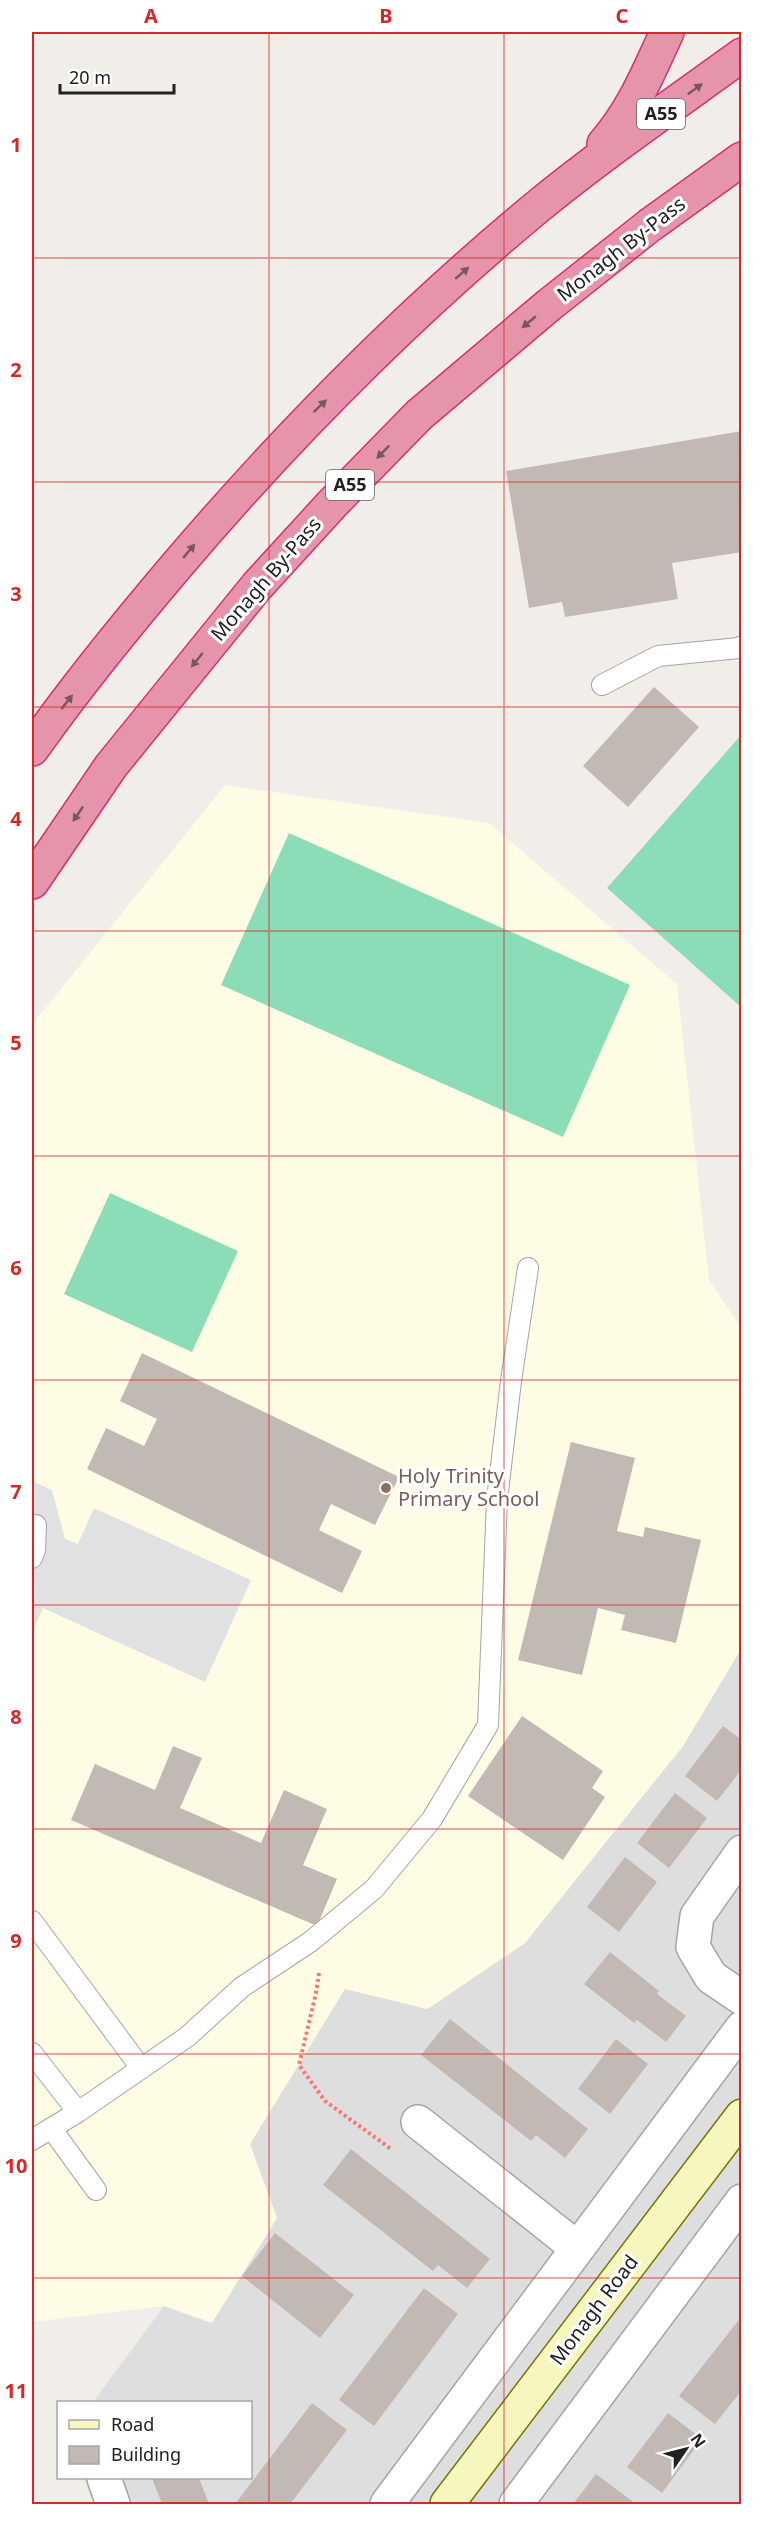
<svg xmlns="http://www.w3.org/2000/svg" width="773" height="2536" font-family="'Noto Sans',sans-serif">
  <style>
    .residential { fill: #dfdede }
    .education { fill: #fefce4 }
    .pitch { fill: #8addb6 }
    .parking { fill: #e1e1e1 }
    .building { fill: #c2b9b4 }
    .lines { fill: none; stroke-linecap: round; stroke-linejoin: round }
    .lane-casing { stroke: #a5a5a5; stroke-width: 22 }
    .street-casing { stroke: #a5a5a5; stroke-width: 36 }
    .secondary-casing { stroke: #747709; stroke-width: 36 }
    .highway-casing { stroke: #d52f75; stroke-width: 36 }
    .path { stroke: #f57875; stroke-width: 4; stroke-dasharray: 3 3; stroke-linecap: butt }
    .lane { stroke: #fff; stroke-width: 20 }
    .street { stroke: #fff; stroke-width: 33 }
    .secondary { stroke: #f8f6bf; stroke-width: 33 }
    .highway { stroke: #e594a9; stroke-width: 33 }
    .oneway { fill: #79555e }
    .grid { fill: none; stroke: #d62828; stroke-width: 1.5; stroke-opacity: 0.55 }
    .education-dot { fill: #8d6e63; stroke: #fff; stroke-width: 2 }
    .labels { text-anchor: middle; stroke-width: 6; stroke-linejoin: round; paint-order: stroke }
    .shield { fill: #fff; stroke: #646464; stroke-width: 1.5 }
    .shield-label { font-size: 18px; font-weight: bold; fill: #212121 }
    .street-label { font-size: 20px; fill: #212121; stroke: #fff }
    .education-label { font-size: 20px; fill: #785e54; stroke: #fff; text-anchor: start }
    .neatline { fill: none; stroke: #d62828; stroke-width: 2 }
    .grid-label { font-size: 20px; text-anchor: middle; font-weight: bold; fill: #d62828 }
  </style>
  <rect width="100%" height="100%" fill="#f1ede8"/>
  <path class="residential" d="M741 1649V2504H94L84 2478H250V2402H93L164 2306 212 2323 276 2218 250 2144 345 1988 428 2009 525 1943 683 1746Z"/>
  <path class="education" d="M225 785 489 823 677 984 709 1280 741 1328V1649L683 1746 525 1943 427 2009 345 1989 250 2144 277 2218 212 2323 164 2306 32 2322V1025Z"/>
  <path class="pitch" d="M741 735V1007L607 888Z
    M289 833 630 985 563 1137 221 985Z
    M110 1193 238 1251 192 1352 64 1294Z"/>
  <path class="parking" d="M32 1481 52 1490 65 1539 78 1544 94 1508 251 1580 205 1682 43 1608 32 1632Z"/>
  <path class="building" d="M742 431V552L672 563 678 599 565 617 562 602 529 608 506 471Z
    M654 687 699 727 628 807 583 766Z
    M142 1353 399 1477 375 1525 331 1504 319 1530 362 1551 342 1593 87 1469 106 1428 144 1446 157 1419 120 1401Z
    M571 1442 635 1458 617 1531 643 1537 645 1527 701 1540 676 1643 621 1630 625 1615 598 1608 582 1675 518 1660Z
    M522 1716 603 1771 592 1788 605 1797 563 1860 468 1796Z
    M723 1726 742 1740V1769L717 1801 685 1776Z
    M173 1746 202 1758 180 1808 261 1843 284 1790 327 1809 303 1865 337 1879 317 1926 71 1820 95 1764 155 1790Z
    M675 1793 707 1818 669 1868 637 1843Z
    M625 1857 657 1882 619 1932 587 1907Z
    M610 1952 659 1991 657 1994 686 2016 666 2042 637 2020 634 2023 584 1984Z
    M450 2019 588 2129 565 2158 536 2135 531 2141 421 2055Z
    M616 2039 648 2064 610 2114 578 2089Z
    M351 2149 490 2259 467 2288 438 2265 433 2271 323 2185Z
    M275 2233 354 2295 320 2338 242 2276Z
    M424 2288 458 2314 374 2426 339 2400Z
    M742 2316V2390L715 2424 679 2396Z
    M312 2403 347 2430 290 2504H235Z
    M668 2413 702 2439 662 2493 627 2467Z
    M596 2474 632 2501 630 2504H573Z
    M152 2478H199L209 2504H162Z"/>
  <g class="lines">
    <g class="lane-casing">
      <path id="lane" d="M602 685 658 656 739 648 742 646
        M32 1558 35 1550 36 1525
        M32 1921 141 2068
        M32 2053 78 2112 32 2140
        M78 2112 187 2037 242 1987 310 1942 374 1889 432 1819 488 1725 497 1500 511 1381 528 1268
        M51 2128 96 2190"/>
    </g>
    <g class="street-casing">
      <path id="street" d="M742 1852 697 1916 693 1947 711 1977 742 1998
        M418 2122 577 2248
        M104 2478 113 2504
        M387 2504 742 2028
        M516 2504 742 2201"/>
    </g>
    <g class="secondary-casing">
      <path id="secondary" d="M447 2504 742 2116"/>
    </g>
    <g class="highway-casing">
      <path id="highway" d="M604 144C633 111 649 71 667 32
        M32 749C77 685 127 624 178 564 287 436 406 316 536 208 602 154 673 105 742 55
        M32 882 111 766 257 586 332 504 419 415 549 305 650 225 742 159"/>
    </g>
    <path class="path" d="M319 1973 316 1993 299 2065 325 2101 391 2149"/>
    <use href="#lane" class="lane"/>
    <use href="#street" class="street"/>
    <use href="#secondary" class="secondary"/>
    <use href="#highway" class="highway"/>
  </g>
  <defs><path id="oneway-solid" d="M-6-.8H1V-3.2L6.5 0L1 3.2V.8H-6Z" transform="scale(1.5)"/></defs>
  <g class="oneway">
    <use href="#oneway-solid" transform="translate(695 89) rotate(-36)"/>
    <use href="#oneway-solid" transform="translate(462 273) rotate(-41)"/>
    <use href="#oneway-solid" transform="translate(529 322) rotate(140)"/>
    <use href="#oneway-solid" transform="translate(320 406) rotate(-44)"/>
    <use href="#oneway-solid" transform="translate(383 452) rotate(134)"/>
    <use href="#oneway-solid" transform="translate(189 551) rotate(-50)"/>
    <use href="#oneway-solid" transform="translate(197 660) rotate(129)"/>
    <use href="#oneway-solid" transform="translate(67 702) rotate(-52)"/>
    <use href="#oneway-solid" transform="translate(78 814) rotate(124)"/>
  </g>
  <path class="grid" d="M269 32V2504M504 32V2504M32 258H742M32 482H742M32 707H742M32 931H742M32 1156H742M32 1380H742M32 1605H742M32 1829H742M32 2054H742M32 2278H742"/>
  <circle class="education-dot" cx="386" cy="1488" r="6"/>
  <g class="labels">
    <g class="shield">
      <rect x="637" y="99" width="48" height="30" rx="4.5"/>
      <rect x="326" y="470" width="48" height="30" rx="4.5"/>
    </g>
    <g class="shield-label">
      <text x="661" y="120">A55</text>
      <text x="350" y="491">A55</text>
    </g>
    <g class="street-label">
      <text transform="translate(621 249) rotate(-38)" y="7">Monagh By-Pass</text>
      <text transform="translate(266 579) rotate(-49)" y="7">Monagh By-Pass</text>
      <text transform="translate(594 2310) rotate(-53)" y="7">Monagh Road</text>
    </g>
    <g class="education-label">
      <text x="398" y="1483">Holy Trinity<tspan x="398" dy="23">Primary School</tspan></text>
    </g>
  </g>
  <rect width="773" height="2536" fill="none" stroke="#ffffff" stroke-width="66"/>
  <rect x="57" y="2401" width="195" height="78" fill="#ffffff" stroke="#a6a6a6" stroke-width="1.5"/>
  <rect x="69" y="2420" width="30" height="9" fill="#f8f6bf" stroke="#a6a6a6" stroke-width="1.5"/>
  <text x="111" y="2431" font-size="18" fill="#212121">Road</text>
  <rect x="69" y="2446" width="30" height="18" fill="#c2b9b4" stroke="#a6a6a6" stroke-width="1.5"/>
  <text x="111" y="2461" font-size="18" fill="#212121">Building</text>
  <g transform="translate(686 2449) rotate(55)" stroke="#ffffff" stroke-width="4.5" paint-order="stroke">
  <path d="M0-4.5L10 22L0 15L-10 22Z" fill="#212121"/>
  <text y="-9" font-size="16" font-weight="bold" text-anchor="middle" fill="#212121">N</text>
  </g>
  <path d="M60 84v9h114v-9" fill="none" stroke="#212121" stroke-width="3"/>
  <text x="69" y="84" font-size="18" fill="#212121" stroke="#ffffff" stroke-width="4.5" paint-order="stroke">20 m</text>
  <rect x="33" y="33" width="707" height="2470" class="neatline"/>
  <g class="grid-label">
    <text x="151" y="23">A</text>
    <text x="386" y="23">B</text>
    <text x="622" y="23">C</text>
    <text x="16" y="152">1</text>
    <text x="16" y="377">2</text>
    <text x="16" y="601">3</text>
    <text x="16" y="826">4</text>
    <text x="16" y="1050">5</text>
    <text x="16" y="1275">6</text>
    <text x="16" y="1499">7</text>
    <text x="16" y="1724">8</text>
    <text x="16" y="1948">9</text>
    <text x="16" y="2173">10</text>
    <text x="16" y="2398">11</text>
  </g>
</svg>
